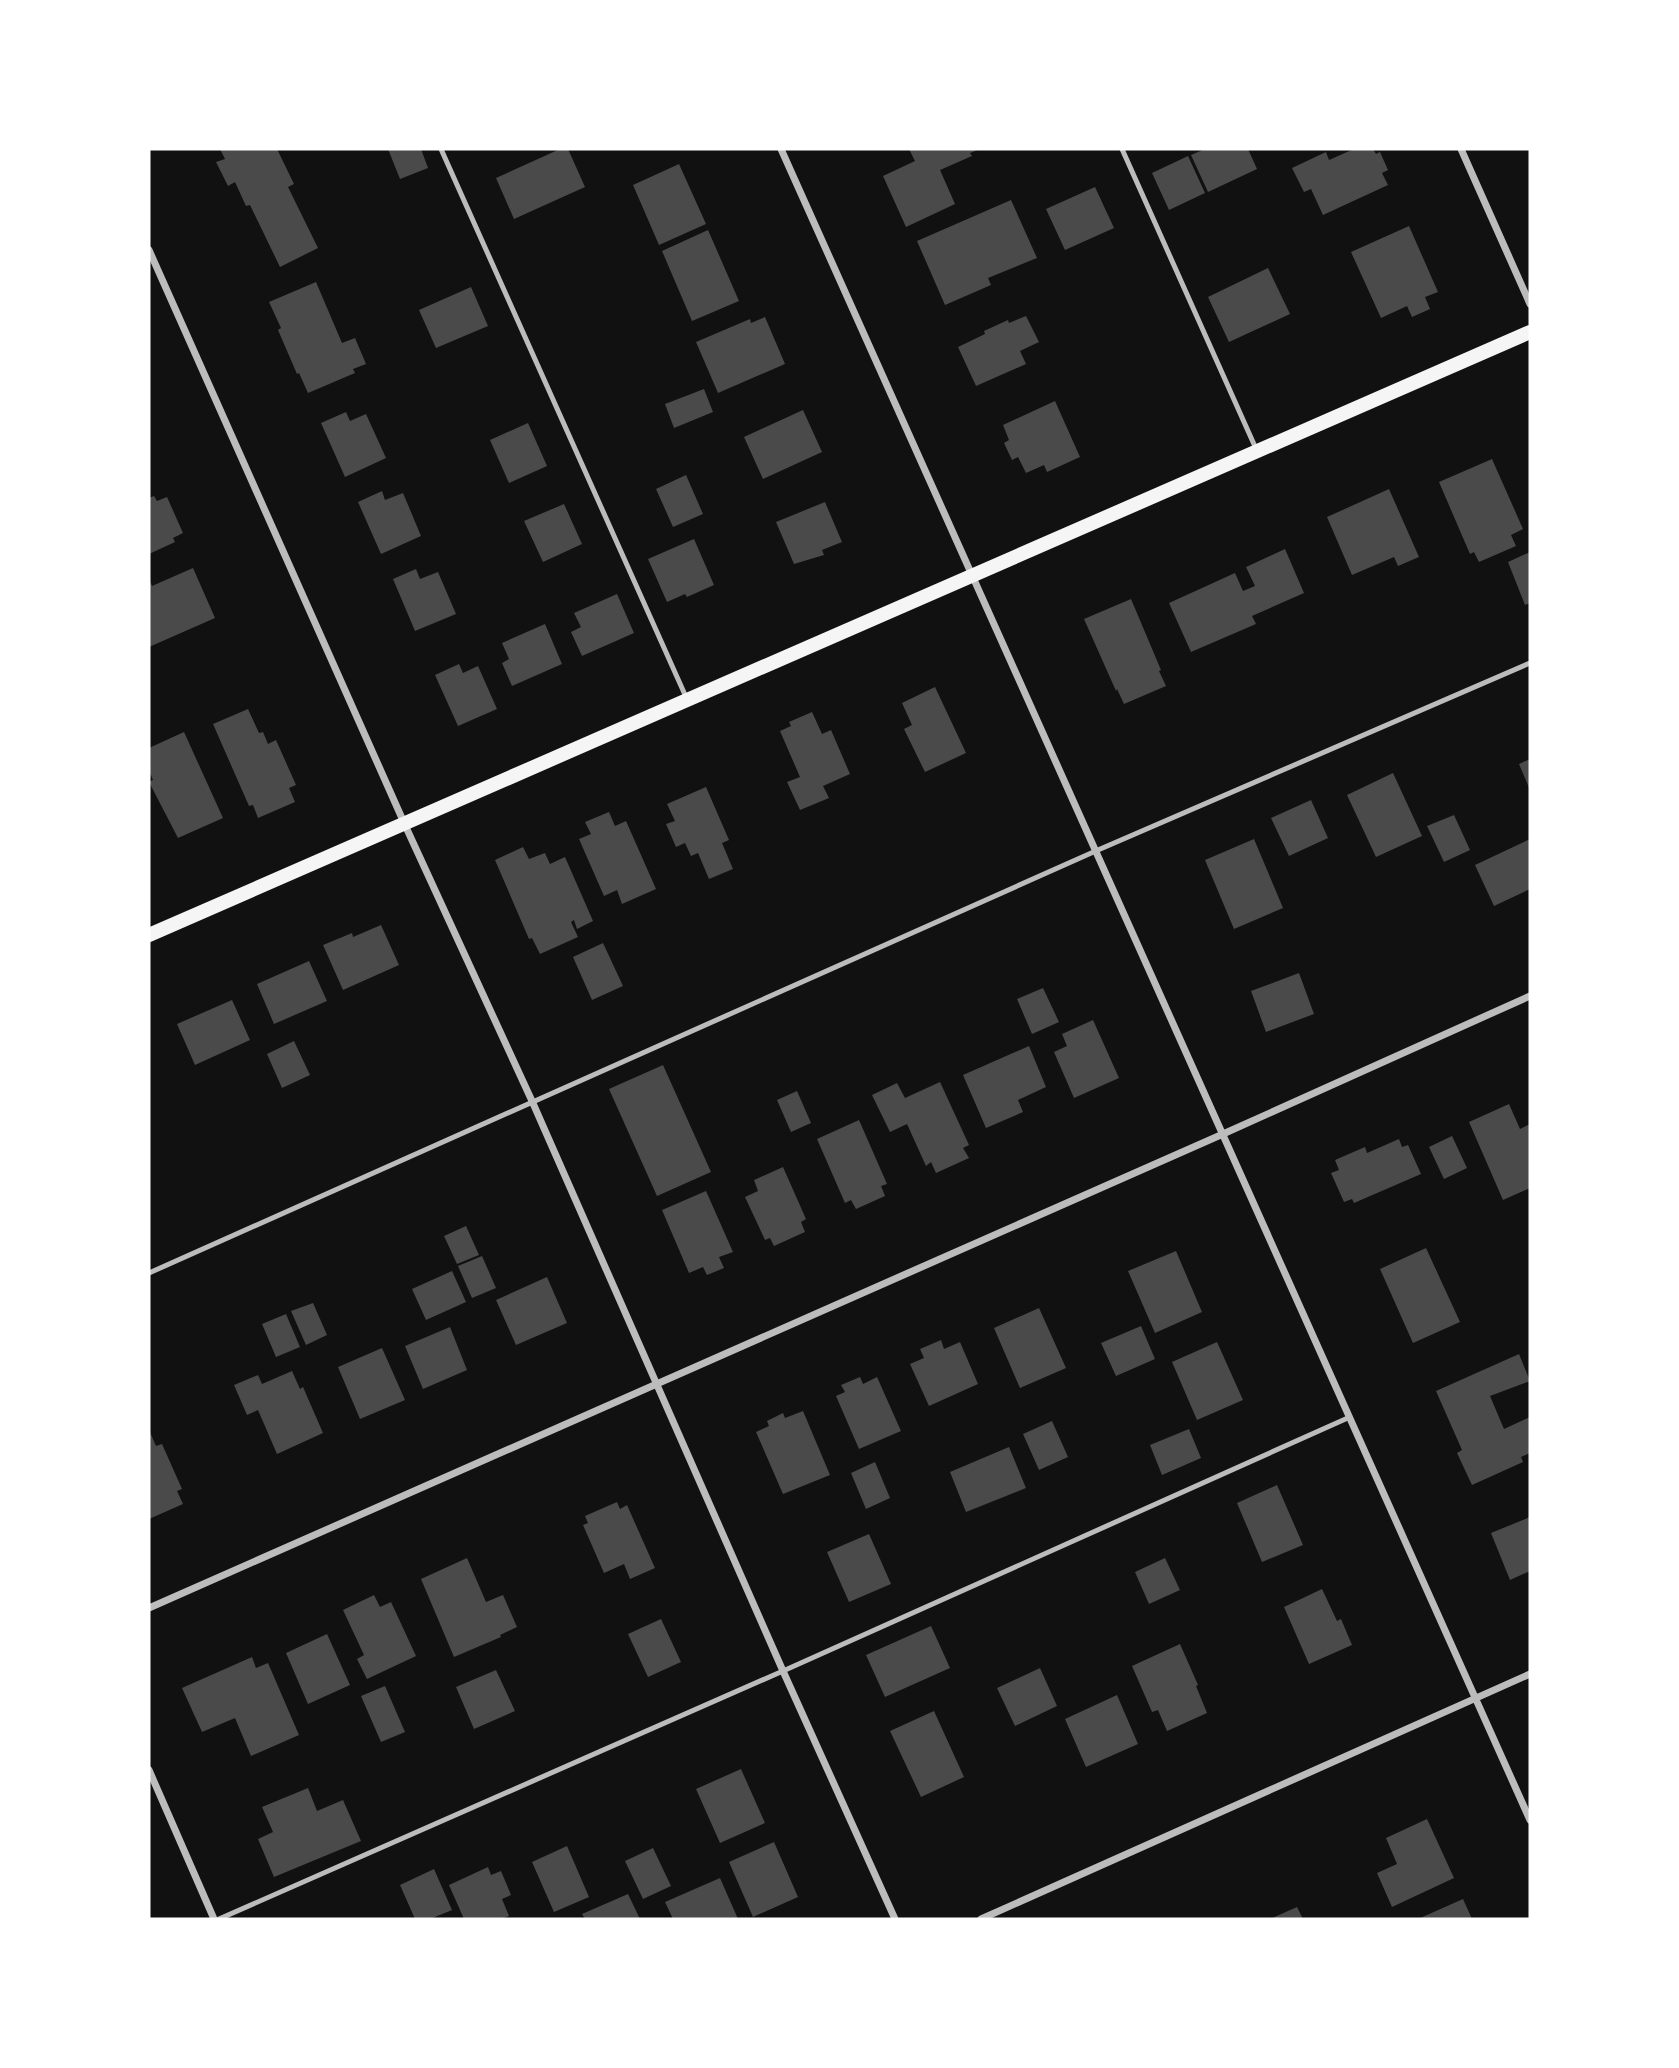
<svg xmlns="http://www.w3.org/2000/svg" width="1679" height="2068" font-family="'Open Sans',sans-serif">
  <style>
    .building { fill: #4a4a4a }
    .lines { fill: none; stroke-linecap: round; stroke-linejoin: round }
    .service { stroke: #bcbcbc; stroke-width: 5 }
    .minor { stroke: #bcbcbc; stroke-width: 7 }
    .secondary { stroke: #f5f5f5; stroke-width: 14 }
  </style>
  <rect width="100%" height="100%" fill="#111"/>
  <path class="building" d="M220 149H277L294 184 288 187 318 248 280 267 250 205 246 206 235 182 228 186 216 162 225 159Z
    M388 149H421L428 168 400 179Z
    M560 149H568L585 187 514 219 496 178Z
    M909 149H980L970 153 972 156 940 170 955 204 906 227 883 176 915 161Z
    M1205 149H1248L1257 169 1208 192 1191 155Z
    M1354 149H1373L1376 154 1380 152 1388 170 1382 173 1388 185 1323 215 1311 189 1304 192 1292 168 1326 152 1329 160Z
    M1188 156 1205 193 1169 210 1152 173Z
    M679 164 706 224 659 245 633 185Z
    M1095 187 1114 228 1065 250 1046 209Z
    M1011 200 1037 258 988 278 991 285 945 305 917 241Z
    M1409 226 1438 292 1425 297 1430 309 1412 317 1407 306 1381 318 1351 252Z
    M708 230 739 301 692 321 662 251Z
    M1268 268 1290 314 1229 342 1208 297Z
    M316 282 342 343 355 338 366 364 353 369 355 373 308 393 299 373 297 374 278 330 281 328 269 302Z
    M471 287 488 326 436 348 419 310Z
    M1026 316 1039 342 1020 351 1026 364 976 386 958 347 985 334 984 331 1008 320 1009 323Z
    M765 317 785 364 718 393 696 342 750 319 751 323Z
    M704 389 713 412 674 428 665 404Z
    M1055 401 1080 457 1047 472 1044 465 1026 473 1018 457 1012 460 1004 443 1009 440 1003 425Z
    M803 410 822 452 763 479 744 437Z
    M346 412 350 421 366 414 386 458 345 477 321 423Z
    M528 423 547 466 509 483 490 440Z
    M1492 459 1523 529 1511 535 1516 546 1479 562 1474 552 1470 554 1439 482Z
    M686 475 703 514 673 527 656 489Z
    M1389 489 1419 557 1398 566 1394 557 1352 575 1327 517Z
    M382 491 385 500 403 493 421 536 381 554 358 502Z
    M154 496 157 501 167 497 183 533 173 538 175 542 149 554V498Z
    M825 502 842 542 822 550 824 555 794 564 776 522Z
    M564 504 582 544 543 562 524 521Z
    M694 539 714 585 687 597 685 594 667 602 648 559Z
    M1285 549 1304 593 1252 616 1256 624 1191 652 1169 603 1235 573 1243 591 1255 586 1246 567Z
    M1530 552V603L1525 605 1508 562Z
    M193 568 215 618 149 647V579L152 586Z
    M416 569 420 579 438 572 456 614 415 631 393 579Z
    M617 594 634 633 582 656 571 632 581 627 574 613Z
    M1131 599 1161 670 1159 671 1166 686 1124 704 1117 689 1116 691 1084 619Z
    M545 624 562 664 512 686 502 663 509 659 502 643Z
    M459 664 463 673 478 666 497 709 458 726 435 675Z
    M935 687 966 753 925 772 904 729 912 725 902 703Z
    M248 709 259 733 263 732 268 744 276 740 296 785 289 788 295 802 258 818 253 805 249 806 213 724Z
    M812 712 822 734 831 730 850 774 823 786 829 798 800 810 787 782 800 777 780 731 791 726 789 722Z
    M184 732 223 818 178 838 149 782 153 780 149 771V748Z
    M1530 759V790L1519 764Z
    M1393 773 1422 836 1376 857 1347 795Z
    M706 787 729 840 722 843 733 869 709 879 698 853 691 856 685 843 676 847 666 824 675 821 667 804Z
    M1311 800 1328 838 1289 856 1271 818Z
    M609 812 615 826 626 821 656 889 622 904 617 890 604 896 579 839 591 834 585 822Z
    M1454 815 1470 850 1444 862 1427 826Z
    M1254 839 1283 908 1234 929 1205 860Z
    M1530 839V889L1494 906 1475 865Z
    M523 847 529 859 545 853 550 864 565 857 593 921 577 929 574 920 571 922 578 937 540 954 532 938 529 939 495 860Z
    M381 925 399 965 343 990 323 945 352 933 353 937Z
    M603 943 623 986 592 1000 573 957Z
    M309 961 327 1001 274 1024 257 984Z
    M1299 973 1314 1014 1266 1032 1251 991Z
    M1043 988 1059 1022 1032 1034 1017 999Z
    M232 1000 250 1040 195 1065 177 1024Z
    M1093 1020 1119 1078 1074 1098 1054 1052 1067 1046 1062 1034Z
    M294 1041 310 1075 282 1088 267 1054Z
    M1029 1046 1046 1087 1018 1100 1023 1112 986 1128 963 1075Z
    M663 1065 711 1172 657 1196 609 1089Z
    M940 1082 969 1145 963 1148 969 1158 936 1173 931 1162 926 1166 907 1124 890 1132 872 1095 897 1083 905 1098Z
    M797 1091 811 1123 791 1132 777 1100Z
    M1509 1104 1520 1129 1530 1124V1188L1503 1200 1469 1122Z
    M859 1120 887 1184 881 1186 885 1196 856 1209 851 1200 845 1203 817 1139Z
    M1452 1136 1467 1168 1444 1179 1429 1147Z
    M1399 1139 1402 1147 1408 1145 1421 1174 1354 1203 1352 1199 1344 1202 1331 1173 1339 1170 1335 1160 1365 1147 1367 1153Z
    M783 1167 806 1219 801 1222 805 1232 774 1246 770 1238 765 1240 745 1197 758 1191 754 1180Z
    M706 1191 733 1252 719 1257 724 1268 707 1275 703 1267 689 1273 662 1210Z
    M466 1226 479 1255 457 1264 444 1236Z
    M1426 1248 1460 1322 1413 1343 1380 1269Z
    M1176 1251 1202 1312 1155 1333 1128 1271Z
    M482 1256 496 1288 472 1298 458 1266Z
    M452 1271 466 1302 426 1320 412 1289Z
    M547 1277 567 1323 516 1345 496 1300Z
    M313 1303 327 1335 306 1345 291 1311Z
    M1039 1308 1066 1368 1020 1388 994 1328Z
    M286 1314 300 1347 276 1357 262 1324Z
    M1141 1326 1155 1359 1116 1376 1101 1343Z
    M450 1327 467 1370 423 1389 405 1346Z
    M941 1340 944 1349 960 1342 978 1384 929 1406 910 1364 924 1358 920 1349Z
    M1217 1342 1243 1400 1197 1420 1172 1362Z
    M382 1348 405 1400 360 1419 338 1367Z
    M1519 1354 1530 1381 1490 1396 1504 1429 1530 1417V1453L1521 1457 1523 1462 1472 1485 1457 1453 1462 1450 1436 1391Z
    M292 1371 300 1389 303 1387 323 1433 277 1454 258 1410 247 1415 234 1385 258 1375 262 1384Z
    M860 1377 863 1384 877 1377 901 1431 859 1449 836 1396 845 1392 841 1385Z
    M803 1411 830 1475 783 1494 756 1432 769 1426 767 1421 783 1413 785 1418Z
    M1052 1421 1068 1457 1039 1470 1023 1434Z
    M1189 1429 1201 1458 1162 1475 1150 1445Z
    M149 1430 156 1446 162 1444 182 1489 177 1491 183 1504 149 1519Z
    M1009 1447 1026 1488 966 1512 950 1472Z
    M875 1462 890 1498 866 1509 851 1473Z
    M1277 1485 1303 1545 1262 1562 1237 1503Z
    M617 1502 620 1509 627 1505 655 1568 630 1579 624 1564 604 1573 583 1525 588 1523 585 1516Z
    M1530 1517V1571L1510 1580 1491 1533Z
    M869 1534 891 1584 849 1602 827 1552Z
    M467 1558 486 1602 503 1595 517 1627 500 1635 501 1637 454 1657 421 1579Z
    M1165 1558 1180 1590 1149 1604 1135 1572Z
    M1322 1589 1337 1621 1341 1619 1352 1645 1309 1664 1284 1607Z
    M374 1595 380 1607 391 1602 416 1656 367 1679 357 1659 364 1655 343 1610Z
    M661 1619 681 1662 648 1677 628 1634Z
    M931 1626 950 1668 885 1697 866 1655Z
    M327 1634 350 1685 308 1704 286 1653Z
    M1180 1644 1198 1685 1196 1686 1207 1713 1167 1731 1158 1710 1152 1712 1132 1666Z
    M252 1657 256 1668 268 1663 299 1735 251 1756 235 1718 202 1732 182 1688Z
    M1040 1668 1057 1706 1015 1726 997 1688Z
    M496 1670 515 1711 474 1729 456 1687Z
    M385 1686 405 1732 381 1742 361 1696Z
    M1117 1695 1138 1744 1086 1767 1065 1719Z
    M934 1711 964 1777 921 1797 890 1731Z
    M741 1769 765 1823 720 1843 696 1789Z
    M308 1788 317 1811 343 1800 361 1841 274 1877 258 1839 273 1832 262 1807Z
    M1427 1819 1454 1878 1392 1907 1377 1873 1397 1864 1386 1838Z
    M774 1842 798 1897 753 1917 729 1862Z
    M567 1846 589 1897 554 1912 532 1862Z
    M653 1848 671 1886 643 1899 625 1861Z
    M488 1867 491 1875 501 1871 511 1895 502 1899 509 1916 501 1919H464L449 1885Z
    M434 1869 452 1910 430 1919H415L400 1885Z
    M720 1878 738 1919H673L665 1902Z
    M628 1894 640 1919H585L582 1914Z
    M1463 1899 1472 1919H1418Z
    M1297 1907 1303 1919H1270Z"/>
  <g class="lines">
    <path class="service" d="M441 149 686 697
      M1122 149 1257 451
      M149 1273 1098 850 1530 663
      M219 1919 783 1671 1350 1417"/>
    <path class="minor" d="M781 149C1030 706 1284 1261 1530 1820
      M1461 149 1530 304
      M149 250 405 825 532 1101 783 1671 895 1919
      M149 1608 1223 1134 1530 996
      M149 1770 214 1919
      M981 1919 1530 1674"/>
    <path class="secondary" d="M149 935 1530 332"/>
  </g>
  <rect width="1679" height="2068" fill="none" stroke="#ffffff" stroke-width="301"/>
</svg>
